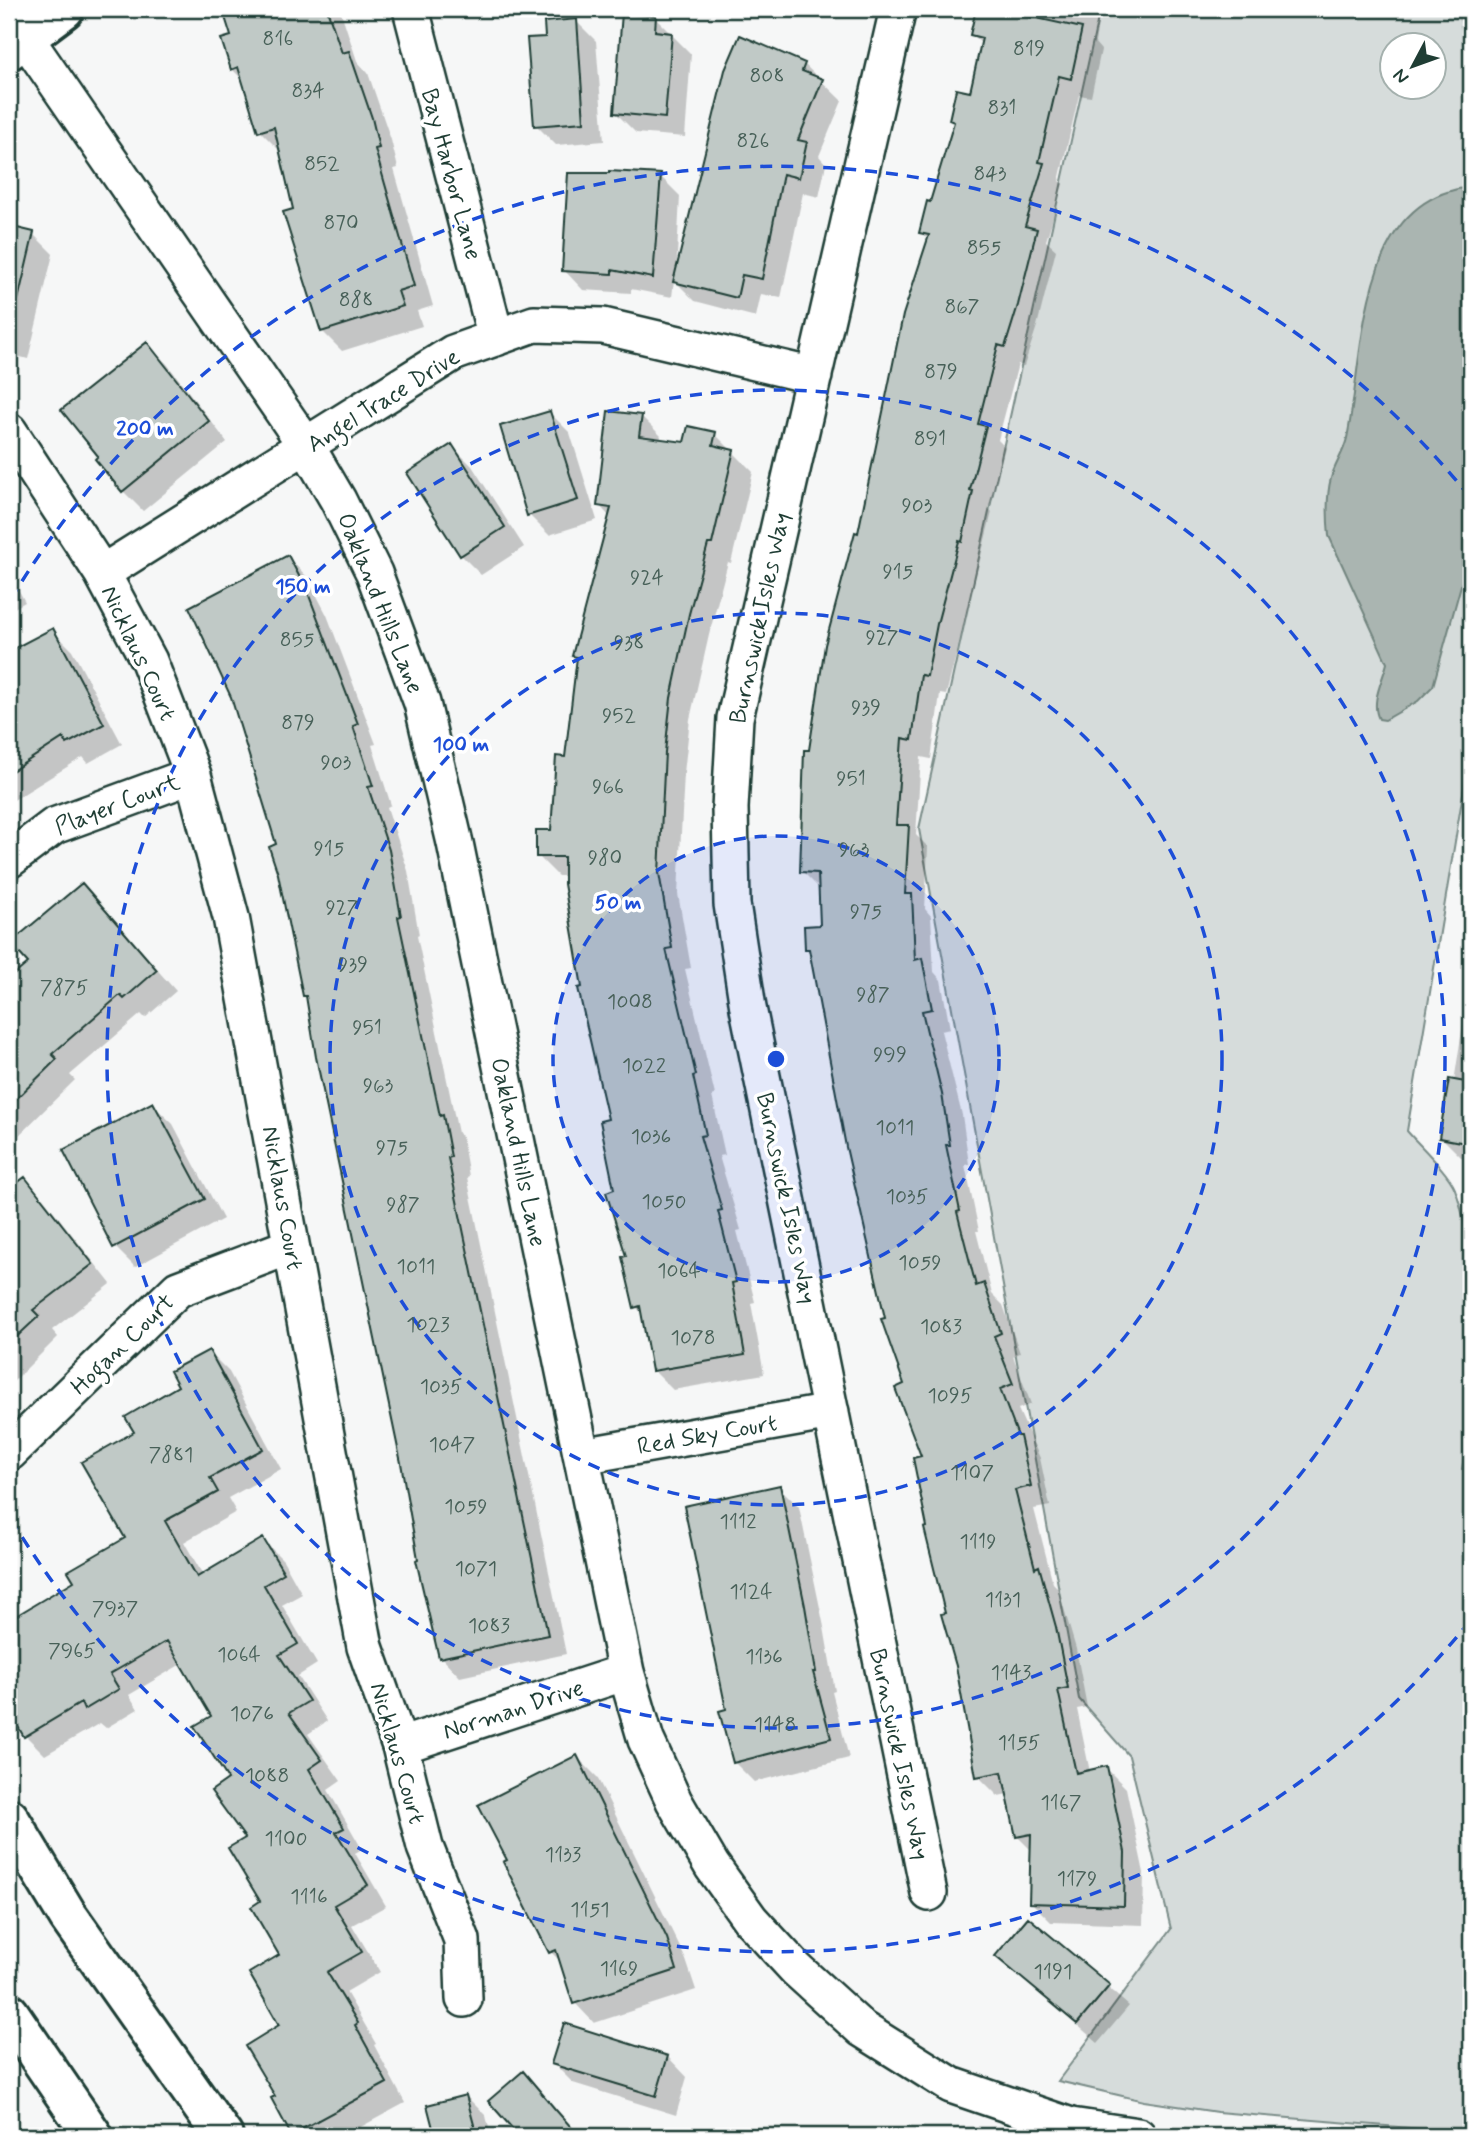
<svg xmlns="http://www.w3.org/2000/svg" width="1480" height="2145" font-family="Mynerve,sans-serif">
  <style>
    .green { fill: #d6dcdb; stroke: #7a8c88; stroke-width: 2; fill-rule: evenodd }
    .water { fill: #aab5b1; stroke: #72857f; stroke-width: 2 }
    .shadow { fill: #0003 }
    .building { fill: #c0c9c6; stroke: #1f3d34; stroke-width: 2 }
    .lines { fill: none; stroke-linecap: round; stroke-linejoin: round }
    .minor-casing { stroke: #1f3d34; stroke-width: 40 }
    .tertiary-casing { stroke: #1f3d34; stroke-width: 44 }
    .minor { stroke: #fff; stroke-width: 35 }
    .tertiary { stroke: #fff; stroke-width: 38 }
    .ring { fill: none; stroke: #1d4ed8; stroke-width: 3.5; stroke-dasharray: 12 9 }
    .labels { text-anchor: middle; stroke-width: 7; stroke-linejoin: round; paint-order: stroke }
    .number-label { font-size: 21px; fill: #476058 }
    .street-label { font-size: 24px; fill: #1f3d34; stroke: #fff }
    .centre { fill: #1d4ed8; stroke: #fff; stroke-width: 3.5 }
    .ring-label { font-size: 21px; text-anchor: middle; font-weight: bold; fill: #1d4ed8; stroke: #fff; stroke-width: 7; stroke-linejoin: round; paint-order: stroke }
  </style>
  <rect width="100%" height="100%" fill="#f6f7f7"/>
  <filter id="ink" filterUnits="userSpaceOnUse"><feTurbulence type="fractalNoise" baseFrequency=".0143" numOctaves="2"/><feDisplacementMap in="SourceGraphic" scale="14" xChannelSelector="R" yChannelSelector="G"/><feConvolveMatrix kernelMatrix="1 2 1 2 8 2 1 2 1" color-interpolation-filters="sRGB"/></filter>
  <g filter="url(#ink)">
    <path class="green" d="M1100 9H1471V745L1407 1131C1420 1146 1448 1172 1455 1189 1480 1257 1475 1396 1462 1469L1471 1471V2133L1217 2112 1144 2101 1058 2081 1171 1929 1129 1756 1079 1699 919 829ZM1392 46H1434V88H1392Z"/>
    <path class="water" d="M1459 9H1471V92Z
      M1471 187V549L1433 686 1418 701 1385 720 1379 719C1370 702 1383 680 1387 663L1329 536C1327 516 1326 497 1331 478 1335 464 1344 452 1347 438 1365 354 1356 198 1471 187Z"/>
    <path class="shadow" d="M257 9H340L357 61 368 73 391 140 398 168 394 169 433 306 417 311 422 326 342 351 322 331 280 151 260 131 244 81 232 69 233 37 227 18Z
      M978 9H1100L1095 43 1101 50 1091 97 1079 95 1059 181 1063 184 1046 241 1056 250 1037 326 1024 366 1018 364 998 440 1005 447 989 509 992 512 946 695 940 694 931 759 921 757 916 835 928 847 925 909 931 916 934 972 941 980 950 1029 941 1031 962 1115 969 1164 965 1165 979 1231H976L992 1294 1003 1305 1020 1353 1013 1356 1031 1404 1018 1409 1040 1458 1050 1506 1034 1509 1053 1583 1058 1588 1076 1649 1087 1707 1077 1709 1090 1772 1106 1768 1126 1788 1144 1873 1143 1925 1051 1922 1031 1902 1033 1852 1018 1837 1008 1794 998 1796 978 1776 929 1528 923 1458 811 953 807 949 822 927 820 889 802 871 811 752 929 240 921 233 955 124 951 120 972 94 983 45 972 35Z
      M655 18 691 54 685 137 636 133 616 113Z
      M576 21 596 41 604 141 556 145 536 125 547 39Z
      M804 64 842 101 819 156 826 164 819 197 803 193 781 298 761 294 756 317 695 301 674 280 672 297 631 289V293L583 290 564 270 660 176 680 196 676 276Z
      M9 228 33 234 53 254 28 359 9 354Z
      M147 344 167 364 227 442 143 511 123 491Z
      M550 413 570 433 597 520 549 535 529 515Z
      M641 416 661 436 660 441 685 444 715 434 753 472 731 563 728 562 709 635 690 719 684 773 678 894 691 968 685 969 715 1095 712 1096 725 1155 719 1156 741 1230 737 1231 755 1302 751 1303 764 1374 673 1390 653 1370 643 1314 636 1307 616 1191 611 1120 566 876H558L538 856 553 832 566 759 578 660 574 656 610 517 599 505Z
      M452 446 472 466 524 547 481 575 461 555Z
      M288 557 307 577 327 615 376 744 372 745 391 805 387 807 408 871 419 935 417 936 458 1133 462 1137 469 1176 467 1177 566 1654 460 1677 441 1657 308 999 305 996 278 845Z
      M9 572 25 602 9 611Z
      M52 630 72 650 122 744 88 763 83 757 9 803V653Z
      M82 885 176 991 145 1018 141 1014 70 1075 75 1080 9 1145V982L30 963Z
      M1471 971V1159L1461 1157 1441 1137 1454 1082Z
      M153 1105 173 1124 223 1219 135 1267 115 1247Z
      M24 1179 44 1199 111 1284 52 1330 58 1337 9 1386V1188L11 1190Z
      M209 1352 229 1372 281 1469 228 1498 236 1512 184 1542 203 1575 263 1540 283 1560 302 1594 282 1605 317 1664 298 1676 327 1721 308 1734 341 1781 328 1790 362 1849 355 1853 386 1906 352 1925 380 1972 346 1992 376 2044 374 2045 405 2103 344 2136H295L277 2097 282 1956 262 1902 213 1716 183 1663 129 1695 138 1709 106 1728 100 1723 45 1755 25 1735 9 1707V1622L76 1581 127 1539 136 1433Z
      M779 1487 799 1507 824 1627 835 1691 832 1692 849 1758 754 1782 734 1762 728 1710Z
      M577 1757 597 1777 686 1960 696 1990 594 2023 575 2003 562 1963 551 1952 505 1863Z
      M1028 1919 1129 2006 1098 2043 998 1956Z
      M668 2057 687 2077 676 2115 573 2083 553 2063Z
      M523 2074 542 2093 580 2136H521L491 2101Z
      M466 2096 486 2116 491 2136H437L429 2106Z"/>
    <path class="building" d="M251 9H327L342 53 349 51 372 118 379 148 375 149 414 286 398 291 403 306 321 332 283 212 293 209 274 127 258 132 238 67 231 70 221 39 231 36 225 17Z
      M976 9H995L1082 28 1071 79 1059 76 1039 162 1044 163 1025 226 1037 229 1018 305 1005 347 998 345 978 424 986 426 970 490 973 491 962 542 959 541 937 624 927 676 921 675 912 740 902 738 896 825H909L905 894H912L915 960 922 958 932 1009 922 1011 942 1094 950 1145H946L960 1211 957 1212 976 1286 984 1283 1001 1333 994 1336 1013 1384 1000 1389 1018 1436H1020L1031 1486 1015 1490 1035 1568 1039 1566 1056 1627 1068 1688 1058 1690 1076 1773 1107 1766 1125 1852 1124 1906 1029 1903 1031 1834 1016 1837 1002 1772 976 1777 956 1666 941 1614 945 1613 924 1528 927 1527 913 1458 921 1456 895 1388 904 1384 881 1319 885 1318 846 1147 809 949H805L804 926 820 925 818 873 800 872 804 750H809L825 645 855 532 858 533 903 315 929 235 919 233 927 201 930 202 954 122 949 120 956 89 970 92 982 38 970 35Z
      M622 13 656 16 655 31 672 33 665 118 614 113Z
      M577 19 584 122 534 126 527 38 545 37 544 22Z
      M740 35 805 63 802 71 823 79 798 140 807 142 799 178 783 174 762 279 742 275 737 298 673 282 725 70Z
      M609 171 661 174 653 278 612 270V274L562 271 568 173H609Z
      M9 226 34 232 18 300 9 299Z
      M147 342 209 421 122 492 95 459 98 456 61 410Z
      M550 411 578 500 527 516 500 426Z
      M608 411 642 415 639 436 684 442 688 426 716 432 713 445 734 450 712 544H708L689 614 671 698 665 752 659 873 672 948 666 949 696 1075 693 1076 706 1135 700 1136 722 1210 718 1211 736 1282 732 1283 745 1355 652 1371 640 1306 634 1308 622 1257 626 1256 606 1192 614 1189 600 1121 608 1119 578 988 582 987 564 884V857H536V830H551L556 756 565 757 577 657 572 656 611 508 597 506Z
      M452 444 505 527 460 556 407 473Z
      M288 555 308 593 358 724 353 726 373 786 368 787 389 850 401 916 398 917 440 1116 443 1115 451 1157 448 1158 548 1635 439 1658 416 1560 418 1559 401 1463 316 1057 306 996H303L278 874 269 847 276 844 231 697 189 607Z
      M53 628 104 724 67 744 63 738 9 773V651Z
      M82 883 157 970 124 999 120 995 52 1054 57 1059 9 1106V979L28 963 10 943Z
      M1449 1079 1471 1083V1144L1439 1138Z
      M153 1102 205 1199 113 1248 63 1150Z
      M25 1177 93 1264 33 1310 39 1316 9 1344V1189Z
      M209 1350 263 1449 210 1478 218 1492 165 1521 197 1577 263 1538 284 1573 264 1585 298 1644 279 1655 309 1701 289 1713 322 1760 309 1769 344 1828 336 1832 368 1885 334 1905 362 1952 327 1972 358 2023 355 2025 387 2083 291 2135 271 2098 275 2096 245 2046 279 2025 249 1973 279 1955 251 1907 260 1901 228 1848 245 1838 211 1791 228 1779 194 1726 211 1716 167 1641 110 1674 119 1689 84 1710 81 1703 24 1737 9 1711V1620L74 1581 68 1571 125 1538 81 1462 134 1432 125 1417 178 1386 170 1371Z
      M780 1485 805 1606 816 1672H813L831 1738 733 1763 719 1711 726 1709 684 1506Z
      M577 1755 667 1938 677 1970 573 2004 556 1950 549 1953 503 1862 507 1860 478 1805Z
      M1028 1917 1110 1985 1077 2024 995 1956Z
      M564 2023 668 2056 656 2096 551 2064Z
      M523 2071 555 2109 579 2136H519L488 2101Z
      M466 2095 477 2136H435L427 2105Z"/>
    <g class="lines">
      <g class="minor-casing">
        <path id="minor" d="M411 9 496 338
          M898 9 735 718 730 808 732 904 748 1008 929 1893
          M9 14 307 447 338 500 374 573 422 703 455 843 626 1672 646 1740 674 1801 712 1866 750 1919 796 1969 862 2029 951 2085 1071 2126 1138 2136
          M9 431 102 573 149 661 193 775 231 917 365 1647 400 1746 425 1847 462 1940 464 1999
          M102 573 453 353 534 324 603 326 814 376
          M9 860 54 826 193 775
          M9 1453 178 1289 291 1246
          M582 1456 831 1412
          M400 1746 626 1672"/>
      </g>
      <g class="tertiary-casing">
        <path id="tertiary" d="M9 50 64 9
          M9 1818 68 1916 223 2136
          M9 2013 93 2136"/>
      </g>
      <use href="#minor" class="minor"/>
      <use href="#tertiary" class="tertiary"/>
    </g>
  </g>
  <circle cx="776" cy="1059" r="223" fill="#1d4ed8" fill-opacity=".12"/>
  <g class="ring">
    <circle cx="776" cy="1059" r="223"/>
    <circle cx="776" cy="1059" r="446"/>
    <circle cx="776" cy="1059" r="669"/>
    <path d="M1470 1621A893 893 0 0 1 11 1519M11 599A893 893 0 0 1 1470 497"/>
  </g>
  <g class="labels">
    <g class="number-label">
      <text x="278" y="45">816</text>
      <text x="1029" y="55">819</text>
      <text x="767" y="82">808</text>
      <text x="308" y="97">834</text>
      <text x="1002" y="114">831</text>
      <text x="753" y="147">826</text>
      <text x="322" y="170">852</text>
      <text x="990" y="180">843</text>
      <text x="341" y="229">870</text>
      <text x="984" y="254">855</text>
      <text x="356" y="306">888</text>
      <text x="962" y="313">867</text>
      <text x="941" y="378">879</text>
      <text x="930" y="445">891</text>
      <text x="917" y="512">903</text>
      <text x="898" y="578">915</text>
      <text x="647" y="584">924</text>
      <text x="882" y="644">927</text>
      <text x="297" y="646">855</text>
      <text x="629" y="649">938</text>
      <text x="866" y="714">939</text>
      <text x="619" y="722">952</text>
      <text x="298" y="729">879</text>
      <text x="336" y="769">903</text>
      <text x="851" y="785">951</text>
      <text x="608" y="793">966</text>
      <text x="329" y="855">915</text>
      <text x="854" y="856">963</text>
      <text x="605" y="864">980</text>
      <text x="342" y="914">927</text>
      <text x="866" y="918">975</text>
      <text x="353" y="971">939</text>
      <text x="64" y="994">7875</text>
      <text x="873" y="1001">987</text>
      <text x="630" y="1008">1008</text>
      <text x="367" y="1034">951</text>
      <text x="890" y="1061">999</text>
      <text x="644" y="1072">1022</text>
      <text x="378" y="1092">963</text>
      <text x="895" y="1134">1011</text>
      <text x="651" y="1143">1036</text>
      <text x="392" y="1154">975</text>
      <text x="907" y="1203">1035</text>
      <text x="664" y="1208">1050</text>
      <text x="403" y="1211">987</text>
      <text x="920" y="1269">1059</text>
      <text x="416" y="1273">1011</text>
      <text x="679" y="1277">1064</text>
      <text x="428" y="1331">1023</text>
      <text x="941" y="1333">1083</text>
      <text x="693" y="1344">1078</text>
      <text x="441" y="1393">1035</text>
      <text x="950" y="1402">1095</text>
      <text x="452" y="1451">1047</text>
      <text x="171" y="1461">7881</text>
      <text x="972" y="1479">1107</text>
      <text x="466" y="1513">1059</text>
      <text x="738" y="1528">1112</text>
      <text x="978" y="1548">1119</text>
      <text x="476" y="1575">1071</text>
      <text x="751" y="1598">1124</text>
      <text x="1003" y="1606">1131</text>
      <text x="115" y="1615">7937</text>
      <text x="489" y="1632">1083</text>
      <text x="72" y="1657">7965</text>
      <text x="239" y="1661">1064</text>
      <text x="764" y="1663">1136</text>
      <text x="1011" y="1679">1143</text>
      <text x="252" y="1720">1076</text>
      <text x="775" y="1731">1148</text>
      <text x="1019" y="1749">1155</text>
      <text x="267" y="1782">1088</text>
      <text x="1061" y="1809">1167</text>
      <text x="286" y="1845">1100</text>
      <text x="563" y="1861">1133</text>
      <text x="1077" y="1885">1179</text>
      <text x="309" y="1903">1116</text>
      <text x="590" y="1916">1151</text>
      <text x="619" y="1975">1169</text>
      <text x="1053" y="1978">1191</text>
    </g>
    <g class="street-label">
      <text transform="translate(452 174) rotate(75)" y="8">Bay Harbor Lane</text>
      <text transform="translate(383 400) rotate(-32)" y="8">Angel Trace Drive</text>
      <text transform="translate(381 603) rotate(68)" y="8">Oakland Hills Lane</text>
      <text transform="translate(759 618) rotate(-78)" y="8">Burnswick Isles Way</text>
      <text transform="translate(139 653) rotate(65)" y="8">Nicklaus Court</text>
      <text transform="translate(117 804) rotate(-21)" y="8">Player Court</text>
      <text transform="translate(519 1152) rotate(78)" y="8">Oakland Hills Lane</text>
      <text transform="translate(283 1198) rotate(80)" y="8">Nicklaus Court</text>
      <text transform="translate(787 1198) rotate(78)" y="8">Burnswick Isles Way</text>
      <text transform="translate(122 1344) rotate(-44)" y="8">Hogan Court</text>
      <text transform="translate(707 1434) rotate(-10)" y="8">Red Sky Court</text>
      <text transform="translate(513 1709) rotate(-18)" y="8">Norman Drive</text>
      <text transform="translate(398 1753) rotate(74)" y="8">Nicklaus Court</text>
      <text transform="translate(900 1754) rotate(78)" y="8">Burnswick Isles Way</text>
    </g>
  </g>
  <circle cx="776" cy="1059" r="10" class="centre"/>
  <g class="ring-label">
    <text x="145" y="435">200 m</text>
    <text x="303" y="593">150 m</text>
    <text x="461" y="751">100 m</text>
    <text x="618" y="909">50 m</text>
  </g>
  <rect width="1480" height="2145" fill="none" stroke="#fff" stroke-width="35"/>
  <rect x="18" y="18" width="1445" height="2110" fill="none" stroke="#1f3d34" stroke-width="2.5" filter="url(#ink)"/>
  <g transform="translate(1413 66) rotate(229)"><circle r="33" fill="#ffffff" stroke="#a5b1ae" stroke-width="2"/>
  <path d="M0-5L12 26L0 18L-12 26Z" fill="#1f3d34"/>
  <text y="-10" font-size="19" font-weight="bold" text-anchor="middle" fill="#1f3d34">N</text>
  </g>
</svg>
